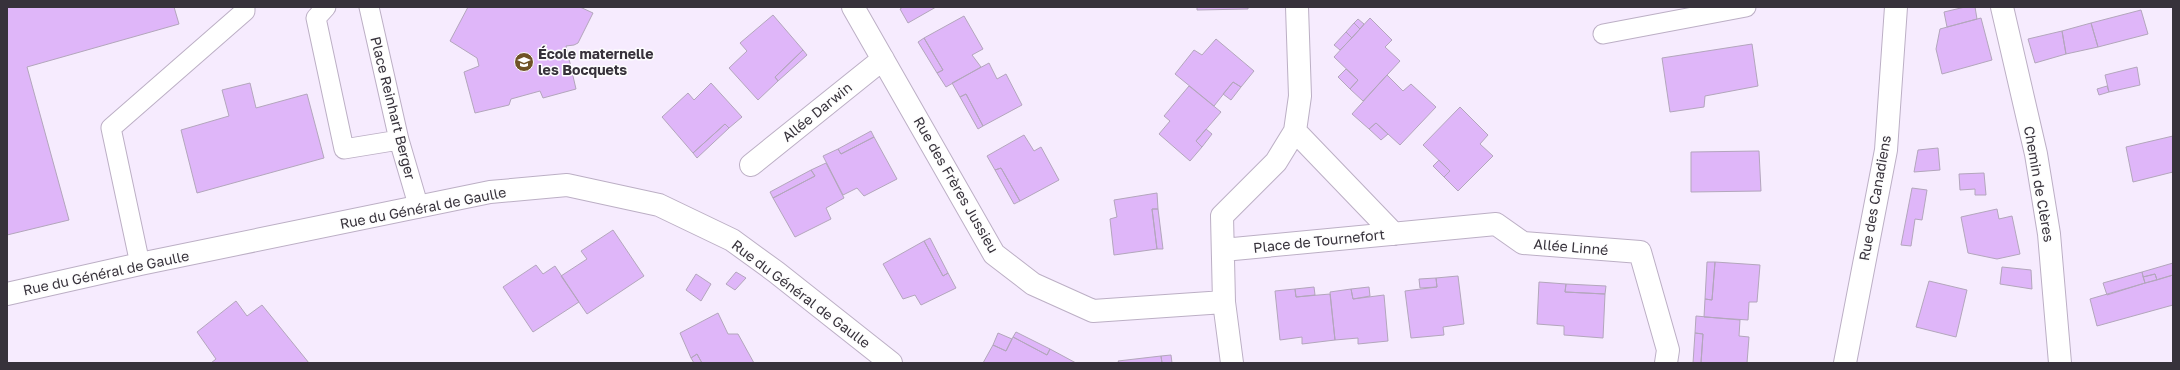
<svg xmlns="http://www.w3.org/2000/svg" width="2180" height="370" font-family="'Golos Text',sans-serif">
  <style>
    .building { fill: #dfb6f9; stroke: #b3a6bc }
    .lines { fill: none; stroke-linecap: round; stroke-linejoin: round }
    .service-casing { stroke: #bcafc5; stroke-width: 21 }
    .minor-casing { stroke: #bcafc5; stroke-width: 24 }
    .tertiary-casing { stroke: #bcafc5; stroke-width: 24 }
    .service { stroke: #fff; stroke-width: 19 }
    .minor { stroke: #fff; stroke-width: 22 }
    .tertiary { stroke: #fff; stroke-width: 22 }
    .labels { text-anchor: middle; stroke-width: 3; stroke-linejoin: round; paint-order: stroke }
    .poi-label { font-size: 14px; font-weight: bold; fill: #37323b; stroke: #fdfdfd; text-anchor: start }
    .street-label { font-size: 14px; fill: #37323b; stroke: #fdfdfd }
  </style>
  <rect width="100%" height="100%" fill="#f6ebfe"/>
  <path class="building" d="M7 7H174L179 24 27 67 69 220 7 235Z
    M468 7H580L593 13 578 43 574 45 566 46 576 89 543 98 540 91 511 99 509 105 475 113 464 72 479 66 477 58 450 41Z
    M903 7H936L908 23 900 9Z
    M1197 7H1248V9L1197 10Z
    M1965 7H1975L1977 19 1947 27 1944 12Z
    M2141 10 2148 34 2098 47 2091 23Z
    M773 15 803 50 775 77 778 81 758 100 729 68 747 51 740 43Z
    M964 16 983 49 972 55 981 67 946 87 937 73 943 70 924 38Z
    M1370 18 1392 40 1385 47 1400 61 1363 101 1350 89 1358 80 1334 57Z
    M1981 18 1992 60 1942 74 1936 49 1940 29Z
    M1358 19 1364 24 1360 29 1354 23Z
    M1354 23 1360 29 1352 38 1346 32Z
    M2091 23 2098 47 2066 54 2062 31Z
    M2062 31 2066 54 2035 63 2028 39Z
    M1346 32 1352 38 1340 50 1334 45Z
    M924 38 943 70 937 73 918 42Z
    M1216 39 1254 71 1241 87 1233 82 1214 106 1175 74 1194 50 1202 55Z
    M1752 44 1758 86 1705 96 1704 107 1670 112 1662 58Z
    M803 50 807 55 778 81 775 77Z
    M989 63 997 79 1006 74 1022 105 983 126 966 94 960 97 952 83Z
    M2137 67 2140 85 2109 92 2105 75Z
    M1346 69 1358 80 1350 89 1338 77Z
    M1387 75 1403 91 1411 84 1436 107 1400 145 1376 123 1369 129 1352 114Z
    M1233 82 1241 87 1231 100 1223 94Z
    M250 83 256 108 307 94 324 158 197 193 181 130 229 116 222 90Z
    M711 83 742 117 729 128 725 124 693 153 662 117 688 93 694 100Z
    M1189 86 1221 112 1196 141 1202 147 1190 161 1159 134 1170 121 1164 116Z
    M2107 86 2109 92 2099 95 2097 89Z
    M966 94 983 126 978 129 960 97Z
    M1460 107 1488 135 1480 144 1493 156 1458 191 1444 177 1450 171 1423 145Z
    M1376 123 1388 134 1381 140 1369 129Z
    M725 124 729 128 697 158 693 153Z
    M1206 129 1212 134 1202 147 1196 141Z
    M871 131 874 137 841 154 838 149Z
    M1024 135 1034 151 1041 147 1059 180 1020 201 1001 168 995 170 987 156Z
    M2173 136V172L2133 182 2126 147Z
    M874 137 897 179 864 196 857 188 843 195 823 156 838 149 841 154Z
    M1938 148 1940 170 1914 172 1918 150Z
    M1759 151 1761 191 1691 192V152Z
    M1439 160 1450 171 1444 177 1433 166Z
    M826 163 844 198 826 208 831 219 795 237 773 198 815 176 811 170Z
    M1001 168 1020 201 1014 204 995 170Z
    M811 170 815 176 773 198 770 192Z
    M1984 173 1986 195H1975V189L1960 190 1959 174Z
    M1912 188 1927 190 1922 220 1915 219 1911 246 1901 245Z
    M1157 193 1158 209H1152L1157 249 1114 255 1110 219 1117 217 1114 200Z
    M1152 209H1158L1163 249H1157Z
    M1997 209 1999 219 2012 216 2020 254 1997 259 1968 253 1961 217Z
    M613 230 644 276 587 314 561 276 587 259 581 251Z
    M930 238 948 273 943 276 924 241Z
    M924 241 943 276 948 273 956 288 921 305 915 295 903 299 883 264Z
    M1707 262H1715L1712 300 1705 299Z
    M1715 262 1760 265 1757 302H1749L1748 320 1704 317 1705 299 1712 300Z
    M2173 263V275L2157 280 2155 274 2143 277 2142 272Z
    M536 265 543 274 555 266 579 302 533 332 503 287Z
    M2002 267 2031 270 2032 289 2000 284Z
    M736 272 746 278 735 290 726 284Z
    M2142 272 2145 283 2107 295 2103 283Z
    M696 274 711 284 701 301 686 290Z
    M2155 274 2157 280 2145 283 2143 277Z
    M2173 275V305L2097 326 2090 299Z
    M1458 276 1464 324 1443 327 1444 335 1411 338 1405 291 1437 287 1436 278Z
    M1436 278 1437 287 1420 288 1419 279Z
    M1929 281 1967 290 1956 337 1916 327Z
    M1539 282 1566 284 1565 292 1605 294 1603 338 1564 335V326L1537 324Z
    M1566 284 1606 286 1605 294 1565 292Z
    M1314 287 1315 295 1296 297 1295 289Z
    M1369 287 1370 296 1353 299 1351 289Z
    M1295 289 1296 297 1330 294 1335 340 1302 344V337L1280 340 1275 291Z
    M1351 289 1353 299 1384 295 1388 341 1358 344V338L1335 340 1330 292Z
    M236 301 247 316 262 305 309 363H211L216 359 197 332Z
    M718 313 728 334H738L754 363H702L697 354 691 358 680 333Z
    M1696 316 1740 320 1739 336 1749 337 1747 363H1701L1703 334 1695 333Z
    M1016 332 1050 349 1047 355 1013 337Z
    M998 333 1012 339 1006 351 993 345Z
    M1695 333 1703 334 1701 363H1693Z
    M1013 337 1047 355 1050 349 1076 363H983L993 345 1006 351Z
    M697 354 702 363H694L691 358Z
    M1171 355 1172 363H1162L1161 356Z
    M1161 356 1162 363H1119L1118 361Z"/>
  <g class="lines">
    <g class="service-casing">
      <path id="service" d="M326 7 316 18 344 149 399 140
        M369 7 399 140 419 208
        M1603 34 1746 7
        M140 264 111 128 245 11V7"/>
    </g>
    <g class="minor-casing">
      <path id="minor" d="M853 7 994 254 1033 284 1093 311 1224 302
        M1295 131 1394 234
        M751 165 883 59
        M1223 250 1496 224 1523 243 1640 252 1668 350 1666 363
        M7 294 140 264 490 192 567 185 659 205 732 240 776 272 891 363
        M1232 363 1224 302 1222 216 1276 162 1295 131 1300 96 1297 7"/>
    </g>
    <g class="tertiary-casing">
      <path id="tertiary" d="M2002 7 2036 154 2049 234 2060 363
        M1845 363 1886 150 1896 7"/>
    </g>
    <use href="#service" class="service"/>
    <use href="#minor" class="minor"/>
    <use href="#tertiary" class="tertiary"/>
  </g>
  <defs>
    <g id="school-disc" transform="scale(1)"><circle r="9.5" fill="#6f5226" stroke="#fdfdfd"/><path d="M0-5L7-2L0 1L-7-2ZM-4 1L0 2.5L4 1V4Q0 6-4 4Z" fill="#fff"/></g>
  </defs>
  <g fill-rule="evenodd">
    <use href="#school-disc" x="524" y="62"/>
  </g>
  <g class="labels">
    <g class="poi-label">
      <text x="538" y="59">École maternelle<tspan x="538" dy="16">les Bocquets</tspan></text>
    </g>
    <g class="street-label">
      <text transform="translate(393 108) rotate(76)" y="5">Place Reinhart Berger</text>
      <text transform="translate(817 112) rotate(-39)" y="5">Allée Darwin</text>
      <text transform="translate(2039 184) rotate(80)" y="5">Chemin de Clères</text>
      <text transform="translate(956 185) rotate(60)" y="5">Rue des Frères Jussieu</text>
      <text transform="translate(1875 198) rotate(-80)" y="5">Rue des Canadiens</text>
      <text transform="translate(423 208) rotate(-11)" y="5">Rue du Général de Gaulle</text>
      <text transform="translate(1319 241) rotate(-6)" y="5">Place de Tournefort</text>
      <text transform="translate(1571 247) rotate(5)" y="5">Allée Linné</text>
      <text transform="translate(106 273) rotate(-12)" y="5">Rue du Général de Gaulle</text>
      <text transform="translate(801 294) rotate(37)" y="5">Rue du Général de Gaulle</text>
    </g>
  </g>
  <rect width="2180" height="370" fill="none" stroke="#37323b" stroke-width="16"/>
</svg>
